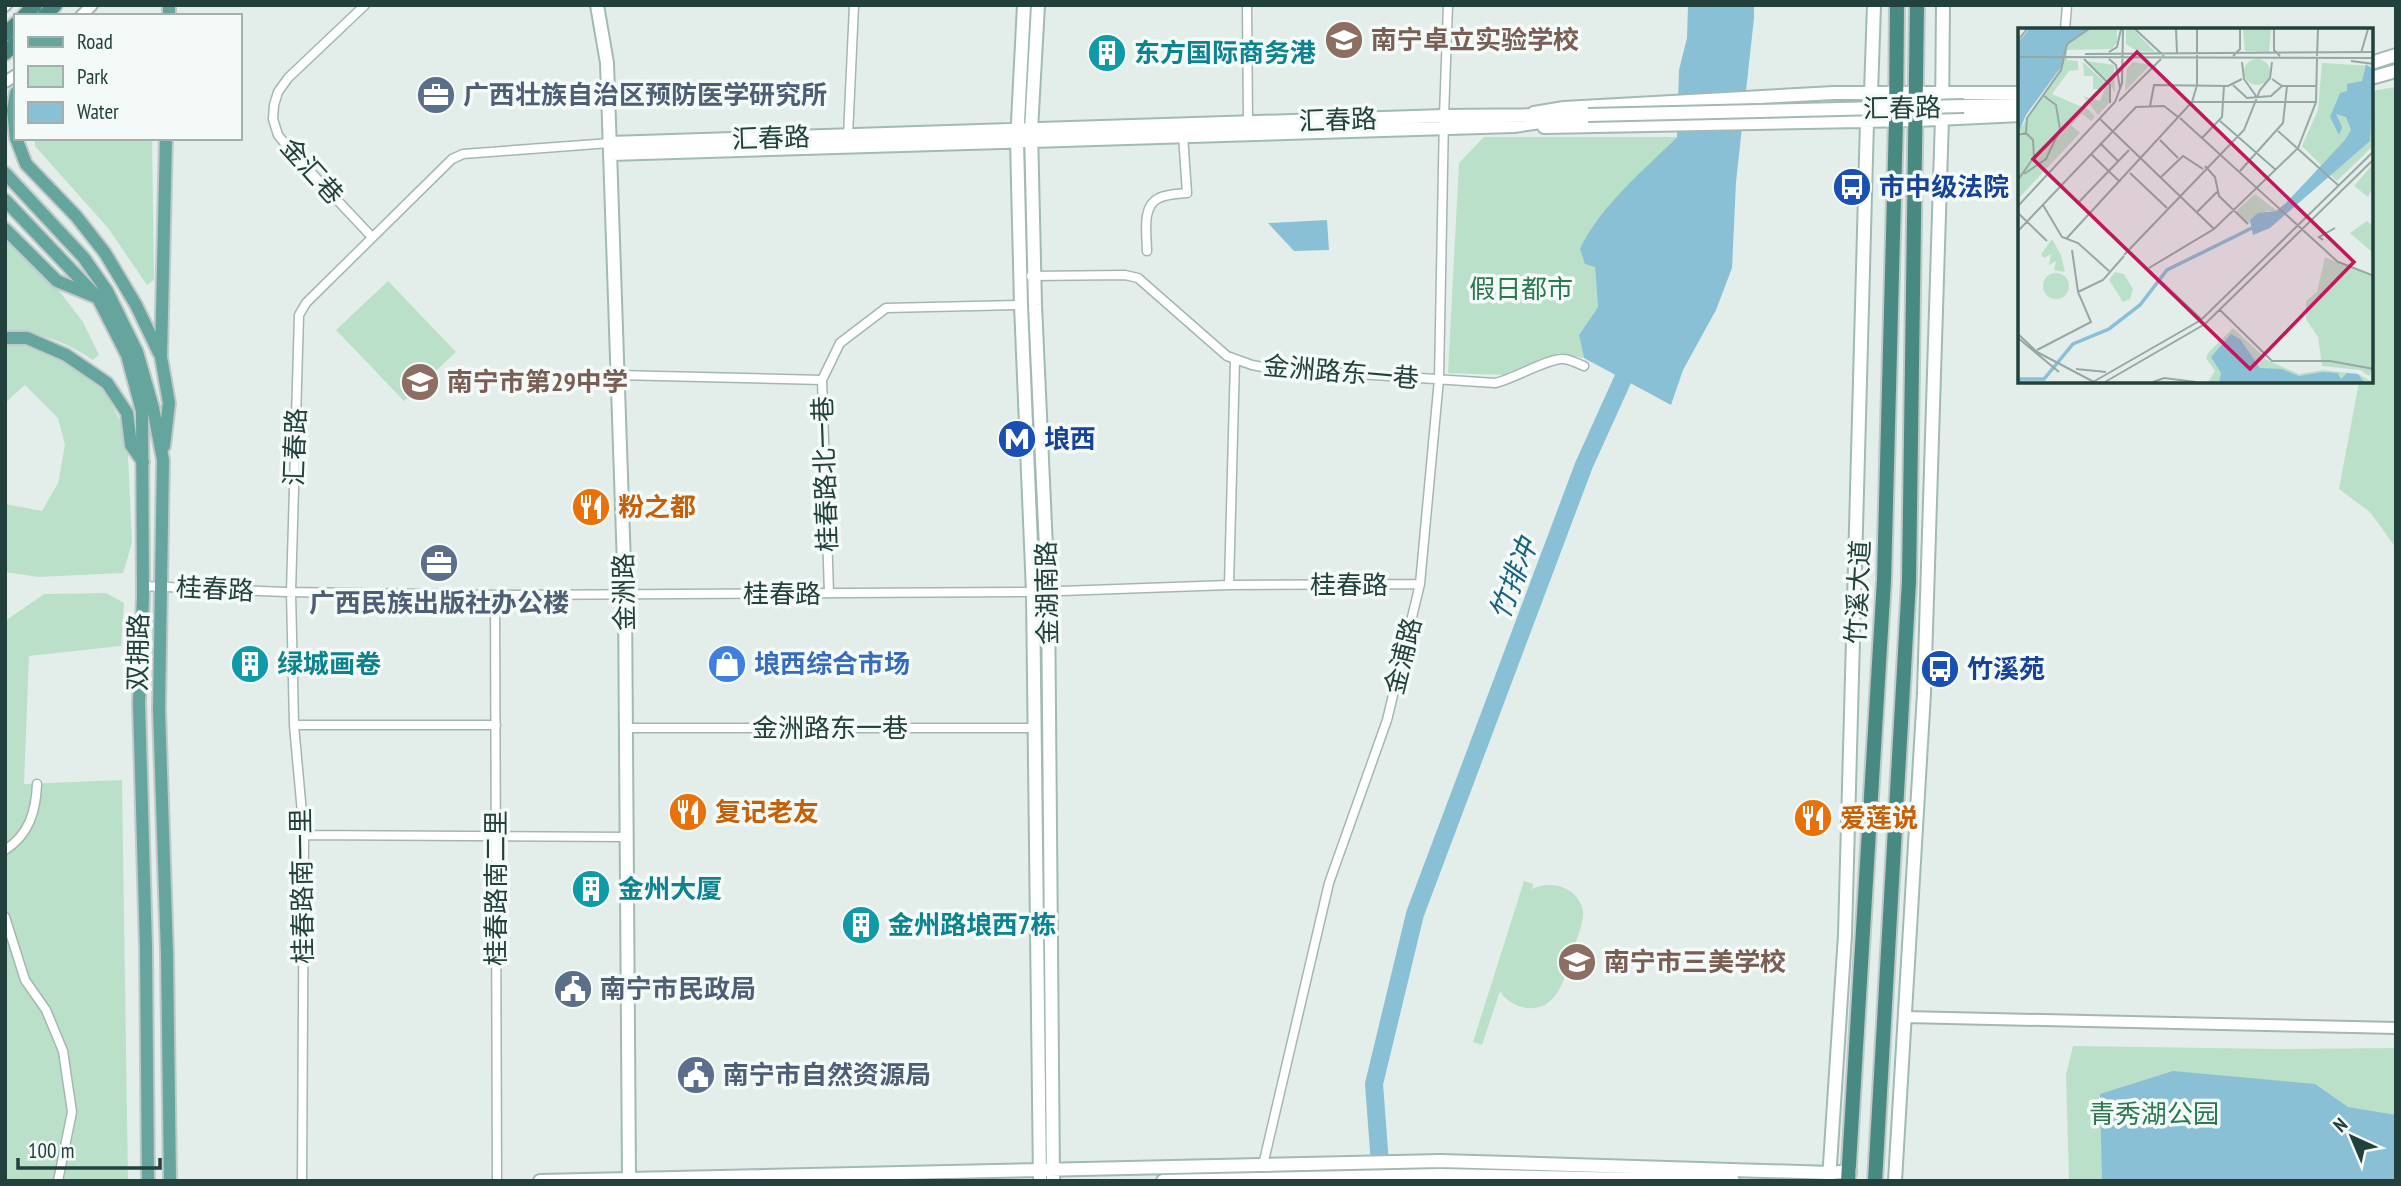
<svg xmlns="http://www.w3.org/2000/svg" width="2401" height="1186" font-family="'PT Sans Narrow','Noto Sans SC',sans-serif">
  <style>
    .green { fill: #bbe0c9 }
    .water { fill: #89c0d5 }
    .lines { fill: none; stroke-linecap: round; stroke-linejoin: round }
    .river { stroke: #89c0d5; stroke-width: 18 }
    .minor-casing { stroke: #a5b6b2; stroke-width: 11 }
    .tertiary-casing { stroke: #a5b6b2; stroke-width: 14 }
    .secondary-casing { stroke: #a1bab4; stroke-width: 16 }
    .primary-casing { stroke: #c1cac8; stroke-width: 16 }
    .trunk-casing { stroke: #c1cac8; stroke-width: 18 }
    .minor { stroke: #fff; stroke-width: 8 }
    .tertiary { stroke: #fff; stroke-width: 10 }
    .secondary { stroke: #fff; stroke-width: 12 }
    .primary { stroke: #65a59d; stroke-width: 12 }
    .trunk { stroke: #488a82; stroke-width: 14 }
    .secondary-bridge-casing { stroke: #a1bab4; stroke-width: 16; stroke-linecap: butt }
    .secondary-bridge { stroke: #fff; stroke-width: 12 }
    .labels { text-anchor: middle; stroke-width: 7; stroke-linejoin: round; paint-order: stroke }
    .education-label { font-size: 26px; font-weight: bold; fill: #785e54; stroke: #f4faf8; text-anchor: start }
    .culture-label { font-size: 26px; font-weight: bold; fill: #0d838f; stroke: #f4faf8; text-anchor: start }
    .service-label { font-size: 26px; font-weight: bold; fill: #4e5e75; stroke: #f4faf8; text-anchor: start }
    .street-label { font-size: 26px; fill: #22403c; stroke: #f4faf8 }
    .transit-label { font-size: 26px; font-weight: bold; fill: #164399; stroke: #f4faf8; text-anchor: start }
    .park-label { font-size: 26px; fill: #2a7952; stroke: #f4faf8 }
    .food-label { font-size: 26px; font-weight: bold; fill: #c56008; stroke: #f4faf8; text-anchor: start }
    .shop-label { font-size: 26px; font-weight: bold; fill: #366cbe; stroke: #f4faf8; text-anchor: start }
    .water-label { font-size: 28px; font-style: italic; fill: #18617f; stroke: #f4faf8 }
    .inset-river { fill: none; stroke: #89c0d5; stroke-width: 3.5 }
    .inset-road { fill: none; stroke: #96a8a4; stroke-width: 2 }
    .view { fill: #c2185b; fill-opacity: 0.15; stroke: #c2185b; stroke-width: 3.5 }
    .inset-edge { fill: none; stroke: #22403c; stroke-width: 3.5 }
  </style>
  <rect width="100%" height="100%" fill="#e3eeea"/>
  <path class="green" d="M2396 87V548L2370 512 2339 489 2359 382H2371V91Z
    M1484 137H1677L1623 190 1595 267 1598 307 1579 335 1584 358 1559 353 1504 375 1448 373 1459 163Z
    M35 138H152L154 280 147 285 108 228 35 146Z
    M5 232 50 279 83 322 99 355 93 360C66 342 38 331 5 331Z
    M388 281 456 352 404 401 336 330Z
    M5 346H26L62 361 103 388 127 434 132 543 123 573 38 577 5 572V504L42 511 58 483 65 445 58 418 25 385 5 403Z
    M106 593 124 603 121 646 29 656 24 784 122 780 128 1181H5V621L44 594Z
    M1524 881 1533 884 1532 889C1552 879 1579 888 1583 911 1584 923 1577 937 1574 948 1566 972 1560 1012 1526 1008 1515 1006 1505 1000 1500 991L1482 1045 1473 1042Z
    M2073 1046 2279 1049 2396 1048V1181H2069L2066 1075Z"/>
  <path class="water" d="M1688 5H1754V18L1736 182 1732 268 1716 310 1683 370 1671 405 1584 358 1579 335 1598 307 1595 267 1585 264 1580 249C1601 205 1643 171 1677 137L1679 70 1687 38Z
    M1327 220 1329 250 1294 251 1268 223Z
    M2173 1071 2315 1084 2348 1107 2396 1115V1181H2102L2100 1094Z"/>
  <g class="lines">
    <path class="river" d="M1381 1177 1374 1084 1415 914 1584 465 1632 359"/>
    <g class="minor-casing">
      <path id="minor" d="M365 5 288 78 278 92 274 105 273 119 278 135 291 151 372 237
        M1247 5 1248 123
        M2065 30 2067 5
        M848 136 854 5
        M1147 251C1147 235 1141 206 1159 198 1167 194 1178 194 1187 193L1183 135
        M1031 276 1125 275 1138 278 1227 356 1252 365 1268 368 1495 383C1514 379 1548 358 1563 359 1570 359 1578 364 1584 366
        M617 375 822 380
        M1229 585 1235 360
        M143 586 286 592 495 595 1033 592 1229 585 1420 584
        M829 593 822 380 840 343 886 308 1021 305
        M495 595 497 1181
        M294 725H496
        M626 728H1034
        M304 835 627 837
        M5 850C29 835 36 811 37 784
        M5 917 25 980 46 1010 63 1051 72 1112 58 1181
        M1263 1165 1329 883 1387 720 1420 584 1439 379 1444 116 1448 5
        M302 1181 304 835 294 725 291 592 299 315 306 303 452 159 463 154 610 143"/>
    </g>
    <g class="tertiary-casing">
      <path id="tertiary" d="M5 6 6 5
        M81 16 92 5
        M5 82 16 75
        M1905 1017 2396 1028"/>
    </g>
    <g class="secondary-casing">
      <path id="secondary" d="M597 5 607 63 625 595 629 1181
        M1024 5 1017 141 1021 305 1033 592 1040 1181
        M1038 5 1031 130 1035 305 1048 592 1053 1181
        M2371 63 2396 55
        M2371 78 2396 71
        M1964 106 2020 105
        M1534 113 1564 108 1834 93H2020
        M1544 127 1917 120 2020 115
        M610 143 1444 116 1542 115
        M611 154 1514 126 1588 115
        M1829 1180 1845 935 1867 121 1871 93 1874 5
        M540 1181 1441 1161 1831 1173 1850 1171
        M1163 1181 1440 1175 1733 1181
        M1895 1181 1924 693 1942 118 1943 5"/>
    </g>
    <g class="primary-casing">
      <path id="primary" d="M169 16V5
        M16 93 13 110 16 138
        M16 138 26 164 76 216 105 253 136 305 159 353
        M5 173 84 258 107 291 137 352 153 408 163 460 159 709 167 954 170 1181
        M5 200 98 298 127 355 142 411 143 595 139 703 146 948 148 1181
        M5 229 57 281 96 297
        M5 338H27L66 355 107 383 127 413 131 445 143 462
        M164 446 169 403 161 357 166 138"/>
    </g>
    <g class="trunk-casing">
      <path id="trunk" d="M24 16 35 5
        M44 16 55 5
        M5 34 16 24
        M5 53 16 43
        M1848 1181 1884 580 1896 120 1897 5
        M1875 1181 1909 581 1917 5"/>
    </g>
    <use href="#minor" class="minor"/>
    <use href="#tertiary" class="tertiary"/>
    <use href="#secondary" class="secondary"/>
    <use href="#primary" class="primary"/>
    <use href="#trunk" class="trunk"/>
    <g class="secondary-bridge-casing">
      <path id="secondary-bridge" d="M1588 115 1964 106"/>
    </g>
    <use href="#secondary-bridge" class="secondary-bridge"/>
  </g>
  <defs>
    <g id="school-disc" transform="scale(2.0125)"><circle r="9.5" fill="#8d6e63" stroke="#f4faf8"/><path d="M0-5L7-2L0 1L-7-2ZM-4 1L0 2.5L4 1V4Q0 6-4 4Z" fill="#fff"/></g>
    <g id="building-disc" transform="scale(2.0125)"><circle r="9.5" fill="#0f9aa8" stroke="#f4faf8"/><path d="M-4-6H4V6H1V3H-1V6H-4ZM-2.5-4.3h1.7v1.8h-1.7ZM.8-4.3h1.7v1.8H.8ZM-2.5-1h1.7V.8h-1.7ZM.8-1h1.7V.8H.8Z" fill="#fff"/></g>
    <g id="office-disc" transform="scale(2.0125)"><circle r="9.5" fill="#5c6f8a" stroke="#f4faf8"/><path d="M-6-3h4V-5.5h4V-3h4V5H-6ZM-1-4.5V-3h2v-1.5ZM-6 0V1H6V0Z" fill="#fff"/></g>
    <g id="bus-disc" transform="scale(2.0125)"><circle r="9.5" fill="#1a4fb4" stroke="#f4faf8"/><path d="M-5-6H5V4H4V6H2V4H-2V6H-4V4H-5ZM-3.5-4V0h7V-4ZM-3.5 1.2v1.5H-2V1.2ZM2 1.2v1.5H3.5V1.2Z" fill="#fff"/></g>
    <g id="metro-disc" transform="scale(2.0125)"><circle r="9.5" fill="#1a4fb4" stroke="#f4faf8"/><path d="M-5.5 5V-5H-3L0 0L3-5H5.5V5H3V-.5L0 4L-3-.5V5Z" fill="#fff"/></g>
    <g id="restaurant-disc" transform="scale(2.0125)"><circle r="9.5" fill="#e8710a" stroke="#f4faf8"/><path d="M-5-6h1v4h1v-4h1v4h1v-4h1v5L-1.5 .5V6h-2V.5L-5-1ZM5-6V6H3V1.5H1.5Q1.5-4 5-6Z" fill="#fff"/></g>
    <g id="shop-disc" transform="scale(2.0125)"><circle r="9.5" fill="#3f7fe0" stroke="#f4faf8"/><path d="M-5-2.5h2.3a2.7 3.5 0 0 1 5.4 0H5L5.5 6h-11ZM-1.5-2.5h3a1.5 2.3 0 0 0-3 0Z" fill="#fff"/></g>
    <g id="civic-disc" transform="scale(2.0125)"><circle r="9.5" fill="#5c6f8a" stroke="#f4faf8"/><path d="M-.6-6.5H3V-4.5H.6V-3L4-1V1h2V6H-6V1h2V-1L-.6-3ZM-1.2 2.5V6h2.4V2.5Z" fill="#fff"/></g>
  </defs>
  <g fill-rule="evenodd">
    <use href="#school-disc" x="1344" y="40"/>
    <use href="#building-disc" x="1107" y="53"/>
    <use href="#office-disc" x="436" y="95"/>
    <use href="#bus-disc" x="1852" y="187"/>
    <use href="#school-disc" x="420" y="382"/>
    <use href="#metro-disc" x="1017" y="439"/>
    <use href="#restaurant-disc" x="591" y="507"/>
    <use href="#office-disc" x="439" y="563"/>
    <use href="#building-disc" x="250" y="664"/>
    <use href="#shop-disc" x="727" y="664"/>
    <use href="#bus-disc" x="1940" y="669"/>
    <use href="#restaurant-disc" x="688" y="812"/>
    <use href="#restaurant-disc" x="1813" y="818"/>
    <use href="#building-disc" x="591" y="889"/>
    <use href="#building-disc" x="861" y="925"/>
    <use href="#school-disc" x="1577" y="962"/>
    <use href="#civic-disc" x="573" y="989"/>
    <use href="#civic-disc" x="696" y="1075"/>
  </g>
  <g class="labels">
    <g class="education-label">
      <text x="1371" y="49">南宁卓立实验学校</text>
      <text x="447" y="391">南宁市第29中学</text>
      <text x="1604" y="971">南宁市三美学校</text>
    </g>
    <g class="culture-label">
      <text x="1134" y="62">东方国际商务港</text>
      <text x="277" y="673">绿城画卷</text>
      <text x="618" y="898">金州大厦</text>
      <text x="888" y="934">金州路埌西7栋</text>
    </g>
    <g class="service-label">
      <text x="463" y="104">广西壮族自治区预防医学研究所</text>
      <text x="439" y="612" text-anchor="middle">广西民族出版社办公楼</text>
      <text x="600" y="998">南宁市民政局</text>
      <text x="723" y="1084">南宁市自然资源局</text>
    </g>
    <g class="street-label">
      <text transform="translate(1902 108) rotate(-1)" y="9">汇春路</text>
      <text transform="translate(1338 120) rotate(-2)" y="9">汇春路</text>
      <text transform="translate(771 138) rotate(-2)" y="9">汇春路</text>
      <text transform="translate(312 171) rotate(48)" y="9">金汇巷</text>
      <text transform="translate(1341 372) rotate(5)" y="9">金洲路东一巷</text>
      <text transform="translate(295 447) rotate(-88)" y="9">汇春路</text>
      <text transform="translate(825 474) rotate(-92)" y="9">桂春路北一巷</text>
      <text x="1349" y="594">桂春路</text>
      <text transform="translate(215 589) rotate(3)" y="9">桂春路</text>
      <text transform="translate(624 592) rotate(-91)" y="9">金洲路</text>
      <text transform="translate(1858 592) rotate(-87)" y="9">竹溪大道</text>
      <text transform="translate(1047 593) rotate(-91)" y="9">金湖南路</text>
      <text x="782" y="603">桂春路</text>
      <text transform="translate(138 652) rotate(-89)" y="9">双拥路</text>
      <text transform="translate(1403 656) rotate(-76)" y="9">金浦路</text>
      <text x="830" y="737">金洲路东一巷</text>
      <text transform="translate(302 886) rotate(-91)" y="9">桂春路南一里</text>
      <text transform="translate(496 888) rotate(-90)" y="9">桂春路南二里</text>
    </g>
    <g class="transit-label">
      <text x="1879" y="196">市中级法院</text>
      <text x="1044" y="448">埌西</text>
      <text x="1967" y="678">竹溪苑</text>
    </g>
    <g class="park-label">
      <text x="1521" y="298">假日都市</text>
      <text x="2154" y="1123">青秀湖公园</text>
    </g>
    <g class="food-label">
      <text x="618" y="516">粉之都</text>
      <text x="715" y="821">复记老友</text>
      <text x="1840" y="827">爱莲说</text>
    </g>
    <g class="shop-label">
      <text x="754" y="673">埌西综合市场</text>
    </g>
    <g class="water-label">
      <text transform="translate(1513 579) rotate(-69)" y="10">竹排冲</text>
    </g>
  </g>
  <g transform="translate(2018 28)">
    <rect width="355" height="355" fill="#e3eeea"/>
    <path d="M71 1H99V14L94 21 49 22V32L60 33V42L51 43 34 66 71 82 77 89 73 93 64 86 53 97 62 105 0 171V104L46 35 48 16ZM108 1H115L137 24 119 23 108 16ZM225 1H253L251 24 227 23ZM226 44a13 13 0 1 1 26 0a13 13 0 1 1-26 0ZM69 33 96 37 97 65 92 56ZM65 34 91 58 92 74 80 87 65 68 82 73 87 61H75V48H66ZM115 34 132 37 107 63 109 40ZM304 35 355 38V118L319 153 284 118 300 82ZM355 136V159L350 169 336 158ZM237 166 259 183H249L231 195 217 184ZM349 193 355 198V225L332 205ZM34 211 43 227 47 244 36 242 38 233 31 237 33 226 26 230 23 226ZM307 229 355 249 356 339 351 348 342 342 304 338 300 309 288 291V273L299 264ZM97 244 106 246 115 261 112 271 105 274 91 252ZM25 258a13 13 0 1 1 26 0a13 13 0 1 1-26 0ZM215 300 249 332 281 346 305 342 340 346 355 354H190L197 343 188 330 190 325Z" fill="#bbe0c9"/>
    <path d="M11 1H71L48 16 46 35 8 87 1 104 0 34 2 12ZM348 36 356 43 352 113 252 200 235 207 232 192 240 185 258 183 268 175 327 112 333 102 328 89 318 86 324 99 321 107 312 89 322 65 329 63V56L344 53ZM213 306 222 311 242 340 264 341 281 348 304 344 320 345 323 351 329 345 340 346 346 354H201L203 345 193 329Z" fill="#89c0d5"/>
    <path class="inset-river" d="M0 351H26L55 316 91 301 122 277 149 242 238 198"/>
    <path class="inset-road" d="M117 1 146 28M158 1 159 25M256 1V22L262 28M91 24 99 19 103 1M343 25 350 1M67 26 356 24M0 27 1 11 9 1M215 28 222 21V1M299 28 300 1M0 29 356 30M66 31 92 57V75M91 31 98 37 102 60M333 33 356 36M224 34 226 51 238 68M254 51 264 58H299M215 57 229 70 253 68 264 58M101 73 143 31M174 74H298M132 78 136 57 210 58 224 51M162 90 321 235M82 91 196 201M202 93 258 142M260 103 320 157M0 107 8 105 9 90 43 42 49 16 71 1M184 110 204 89 206 58M142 112 160 130M82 115 100 133M73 126 102 154M187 138 197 149 201 168 230 196M222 143 265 95 269 58M28 145 184 292M112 145 149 180M6 146 28 131 42 101 38 77 26 68M142 150 165 128 185 141M0 152 16 129 15 112 8 105M59 176 111 122M25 177 44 209 60 215 91 243M0 178 97 74 104 55 105 1M179 184 199 164M0 185 29 213M0 203 118 79 146 78 160 89M48 211 174 74 179 57V1M305 212 301 209 317 200M106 227 226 102 242 62 252 50 254 34M318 233 356 248M131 240 196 201 280 120 298 74 299 30M60 264 85 252 106 228M202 282 254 333H312L356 341M0 306 19 324M0 310 41 344M19 322 73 294 60 264 54 222M19 324 76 354M58 341 88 344M75 354 183 292 356 123M87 354 187 296 356 131M135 354 146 350 178 354"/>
    <path class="view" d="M119 24 336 234 232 341 15 131Z"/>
    <rect width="355" height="355" class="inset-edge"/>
  </g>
  <rect width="2401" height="1186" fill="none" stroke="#22403c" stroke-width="14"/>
  <rect x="14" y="14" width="228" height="126" fill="#f4faf8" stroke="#a0b0ad" stroke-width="2"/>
  <rect x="28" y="37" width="35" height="10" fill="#65a59d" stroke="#a0b0ad" stroke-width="2"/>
  <text x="77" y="49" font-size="21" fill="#22403c">Road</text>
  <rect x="28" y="66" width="35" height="21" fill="#bbe0c9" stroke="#a0b0ad" stroke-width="2"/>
  <text x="77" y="84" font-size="21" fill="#22403c">Park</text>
  <rect x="28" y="102" width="35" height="21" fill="#89c0d5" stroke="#a0b0ad" stroke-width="2"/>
  <text x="77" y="119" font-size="21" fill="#22403c">Water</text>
  <g transform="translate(2352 1137) rotate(316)" stroke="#f4faf8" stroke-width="5" paint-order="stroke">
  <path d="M0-5L12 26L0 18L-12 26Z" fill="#22403c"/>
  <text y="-10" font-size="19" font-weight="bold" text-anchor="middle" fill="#22403c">N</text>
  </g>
  <path d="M18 1158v10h142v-10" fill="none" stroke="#22403c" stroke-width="3.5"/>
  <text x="28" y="1158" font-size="21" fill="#22403c" stroke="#f4faf8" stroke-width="5" paint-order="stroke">100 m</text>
</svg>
